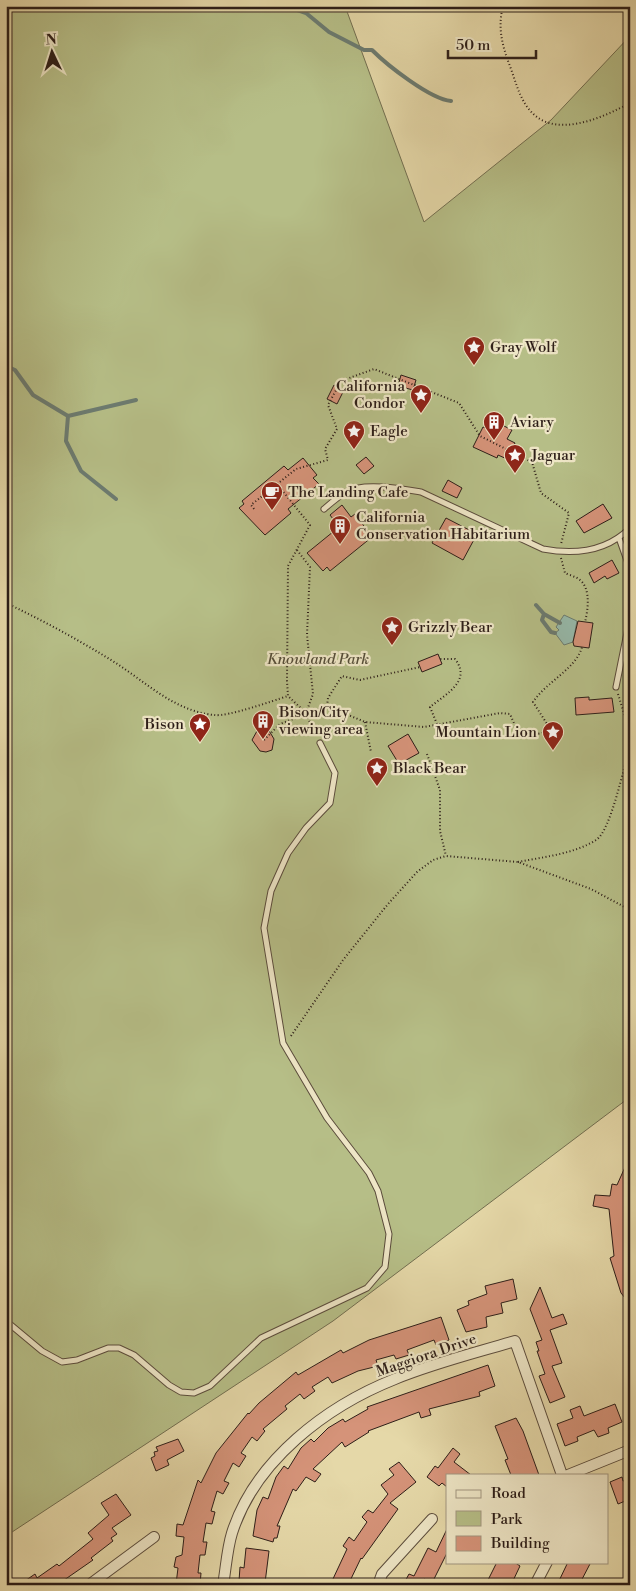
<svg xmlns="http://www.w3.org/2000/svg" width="636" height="1591" font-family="'Libre Bodoni',serif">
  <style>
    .green { fill: #b6be87; stroke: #726e50 }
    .water { fill: #96b9aa; stroke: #6c7b70 }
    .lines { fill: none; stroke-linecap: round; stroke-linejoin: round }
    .stream { stroke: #6c7b70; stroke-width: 4 }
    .building { fill: #d59379; stroke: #2d1e18 }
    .lane-casing { stroke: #5b4c3c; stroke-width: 7 }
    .street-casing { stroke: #5b4c3c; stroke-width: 12 }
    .path { stroke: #2d1e18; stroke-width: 2; stroke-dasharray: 1 2.5; stroke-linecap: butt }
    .lane { stroke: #eee6c6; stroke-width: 5 }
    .street { stroke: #eee6c6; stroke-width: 10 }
    .labels { text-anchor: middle; stroke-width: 4.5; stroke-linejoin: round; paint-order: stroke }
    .poi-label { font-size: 15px; fill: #2d1e18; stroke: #eee6c6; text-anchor: start }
    .park-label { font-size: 15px; font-style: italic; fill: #564e39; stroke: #eee6c6 }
    .street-label { font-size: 15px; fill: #2d1e18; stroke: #eee6c6 }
  </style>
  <rect width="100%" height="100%" fill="#e5d8a8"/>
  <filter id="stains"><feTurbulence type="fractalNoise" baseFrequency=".004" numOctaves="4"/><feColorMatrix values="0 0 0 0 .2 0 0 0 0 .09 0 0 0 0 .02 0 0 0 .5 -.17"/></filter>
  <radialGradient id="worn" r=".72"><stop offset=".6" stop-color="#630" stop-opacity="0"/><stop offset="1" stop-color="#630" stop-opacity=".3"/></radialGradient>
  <path class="green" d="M6 6H345L424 222 551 120 630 36V1097L333 1321 6 1536Z"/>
  <path class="water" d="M564 615 577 621 573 642 564 645 555 633 559 630 556 627Z"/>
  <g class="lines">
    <path class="stream" d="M286 6 306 13 329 32 364 50H372C387 65 430 99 451 101
      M6 366 15 370 33 395 68 416 66 441 81 471 116 499
      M68 416 136 400
      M536 605 544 614 560 623
      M544 614 542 620 551 632 555 633"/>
  </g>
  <path class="building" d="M401 375 416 380 413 390 398 386Z
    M334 385 344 390 337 404 327 399Z
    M492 420 512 430 507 439 515 443 507 459 498 455 497 458 473 447 483 427 488 429Z
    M366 457 374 466 364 474 356 465Z
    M303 458 317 475 313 478 319 484 288 509 291 513 265 535 239 508 244 504 242 501 284 466 288 470Z
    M448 480 462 488 457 498 442 491Z
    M603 504 612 518 584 533 576 521Z
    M342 505 351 517 355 514 372 537 330 571 327 567 323 571 307 553 339 527 330 515Z
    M446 518 477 534 463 560 432 543Z
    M612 560 619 573 607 579 605 576 594 583 589 573Z
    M578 621 593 623 589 648 574 646 573 642Z
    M438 654 442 664 422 672 418 662Z
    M589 697V700L612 698 614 712 576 715 575 698Z
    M263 728 268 729 274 739 272 750 266 752 260 751 252 740 257 731Z
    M408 734 419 753 399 764 388 746Z
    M630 1156V1304L621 1293 610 1258 614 1256 609 1209 593 1206 595 1195 610 1196 612 1184 617 1185Z
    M513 1279 517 1299 501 1303 503 1313 486 1317 487 1327 466 1332 457 1310 469 1305 468 1301 487 1294 485 1286Z
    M540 1287 552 1318 563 1314 567 1324 550 1330 562 1363 552 1366 565 1397 550 1403 539 1376 545 1374 537 1351H539L536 1342 542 1340 530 1309Z
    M441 1317 449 1340 436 1345 434 1340 407 1350 409 1355 396 1359 394 1355 376 1360 378 1366 358 1371 332 1383 328 1377 312 1387 315 1391 304 1399 300 1394 285 1406 287 1409 263 1429 265 1431 257 1441 252 1437 241 1453 246 1456 239 1467 233 1463 224 1481 229 1483 223 1494 217 1491 211 1511 215 1512 212 1524 206 1523 203 1542H207L205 1555H200L198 1573H201L200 1585 176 1584 178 1568 174 1567 176 1557 182 1555 184 1537 176 1536 177 1524 183 1525 198 1480 201 1483 216 1453 248 1413 249 1414 259 1403 296 1372 298 1375 341 1350 343 1353 369 1340Z
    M488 1365 495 1386 479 1392 480 1396 429 1409 431 1415 421 1418 419 1412 368 1431 369 1432 345 1447 342 1442 313 1469 321 1474 315 1482 306 1477 296 1491 293 1489 277 1526H280L277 1538H274L273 1542 253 1536 257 1510 263 1497 268 1499 276 1477 284 1466 288 1469 301 1448 311 1439 314 1442 328 1428 343 1419 345 1422 368 1409 367 1407Z
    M615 1404 622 1422 608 1428 609 1433 598 1437 594 1430 577 1437 578 1441 565 1446 557 1424 573 1418 570 1410 580 1406 584 1416Z
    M516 1418 523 1431 539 1475H511L505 1460 508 1459 495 1426Z
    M178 1439 184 1451 167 1460 169 1465 156 1471 151 1458 155 1456 154 1452 158 1451 156 1447Z
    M453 1448 460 1454 454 1462 471 1475H447V1487L442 1483 439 1486 427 1477 435 1466 438 1468Z
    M399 1462 416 1482 390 1503 398 1509 362 1559 361 1558 348 1585H341L332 1581 347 1549 343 1546 349 1537 354 1541 367 1522 362 1517 368 1510 373 1513 388 1494 381 1485 394 1475 389 1469Z
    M622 1477 623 1481 630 1479V1499L618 1504 610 1482Z
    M116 1494 131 1515 112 1528 117 1534 111 1538 113 1541 91 1558 93 1560 57 1585H19L35 1574 37 1578 57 1564 59 1566 93 1539 88 1533 109 1515 101 1503Z
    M447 1529V1553L432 1583 424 1579 423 1581 431 1585H403L409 1574 414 1576 428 1548 436 1552Z
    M246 1548 269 1551 265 1583 239 1581 240 1567 244 1568Z
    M497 1562H514L520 1566 511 1585H497L488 1580Z
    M568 1562H591L579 1585H557Z"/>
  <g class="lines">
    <g class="lane-casing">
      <path id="lane" d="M324 509C331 503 339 496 346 492 363 482 403 489 421 492L543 549C575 555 606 552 630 528
        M619 538 630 569
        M616 687 630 618
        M6 1321 42 1351 62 1362 77 1360 108 1348H119L134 1355 169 1385 181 1392 194 1393 210 1386 261 1338 367 1288 385 1267 389 1234 378 1191 369 1173 327 1118 283 1043 264 928 271 891 288 853 306 828 330 803 335 773 320 743"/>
    </g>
    <g class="street-casing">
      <path id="street" d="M568 1475 630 1450
        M89 1585 154 1537
        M223 1585C226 1568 227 1549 232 1533 255 1460 327 1406 395 1379 434 1363 475 1353 515 1341L562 1475
        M378 1585 382 1574 432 1519
        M535 1585 547 1562"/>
    </g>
    <path class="path" d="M340 6V7
      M503 6C497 29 503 48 511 69 516 83 519 96 528 108 552 141 602 118 630 103
      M277 484 310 525 288 566 287 681 288 696 306 713 316 737
      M254 509 251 505 296 469 328 460 325 449 337 429 328 405 341 381 374 369 459 403 480 436 532 462 541 493 569 513 561 544
      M297 550 310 567 307 635 313 694 306 713
      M561 558 565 573C569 575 577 577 580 580 591 589 588 610 585 622
      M6 603C42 620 77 639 111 660 144 680 173 711 214 715 228 717 272 701 288 696
      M618 694 630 733
      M327 706 328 698 342 676 360 680 420 667
      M365 722 371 752
      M437 724 430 707C446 694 472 681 455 659H440
      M264 740 280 724 327 706 365 722 424 727 500 713 510 714 520 737 542 733 549 727 533 702C546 682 576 669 582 647
      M427 754 440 790V831L446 856
      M518 862C543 857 574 854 596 840 611 831 624 765 630 747
      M291 1036 343 960 388 904 417 872 433 860 446 856 518 862 591 889 630 910"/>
    <use href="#lane" class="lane"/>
    <use href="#street" class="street"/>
  </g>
  <defs>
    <g id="sight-pin" transform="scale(1.125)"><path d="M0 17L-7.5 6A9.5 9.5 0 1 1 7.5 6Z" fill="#8f2418" stroke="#eee6c6"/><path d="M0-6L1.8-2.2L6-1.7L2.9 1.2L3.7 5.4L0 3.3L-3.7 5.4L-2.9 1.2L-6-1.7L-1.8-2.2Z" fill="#fff"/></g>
    <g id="building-pin" transform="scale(1.125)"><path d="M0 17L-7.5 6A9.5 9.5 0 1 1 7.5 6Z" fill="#8f2418" stroke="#eee6c6"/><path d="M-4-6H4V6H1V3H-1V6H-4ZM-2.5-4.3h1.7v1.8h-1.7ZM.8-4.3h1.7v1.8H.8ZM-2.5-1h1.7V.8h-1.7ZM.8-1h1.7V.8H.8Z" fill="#fff"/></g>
    <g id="cafe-pin" transform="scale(1.125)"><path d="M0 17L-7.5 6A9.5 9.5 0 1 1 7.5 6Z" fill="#8f2418" stroke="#eee6c6"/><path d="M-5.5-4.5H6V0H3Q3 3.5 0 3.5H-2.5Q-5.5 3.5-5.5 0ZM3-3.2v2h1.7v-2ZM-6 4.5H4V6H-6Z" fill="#fff"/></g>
  </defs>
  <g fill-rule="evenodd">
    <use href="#sight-pin" x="474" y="347"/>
    <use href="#sight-pin" x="421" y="395"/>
    <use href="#building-pin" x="494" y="422"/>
    <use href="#sight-pin" x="354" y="431"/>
    <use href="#sight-pin" x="515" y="455"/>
    <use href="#cafe-pin" x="272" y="492"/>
    <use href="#building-pin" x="340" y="526"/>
    <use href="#sight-pin" x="392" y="627"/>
    <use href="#building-pin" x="263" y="721"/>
    <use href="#sight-pin" x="200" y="724"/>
    <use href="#sight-pin" x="553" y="732"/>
    <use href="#sight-pin" x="377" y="768"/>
  </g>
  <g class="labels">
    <g class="poi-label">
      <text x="490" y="352">Gray Wolf</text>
      <text x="405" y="391" text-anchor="end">California<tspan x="405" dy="17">Condor</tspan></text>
      <text x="510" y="427">Aviary</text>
      <text x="370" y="436">Eagle</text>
      <text x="531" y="460">Jaguar</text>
      <text x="288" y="497">The Landing Cafe</text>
      <text x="356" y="522">California<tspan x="356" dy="17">Conservation Habitarium</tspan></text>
      <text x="408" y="632">Grizzly Bear</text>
      <text x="279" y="717">Bison/City<tspan x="279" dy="17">viewing area</tspan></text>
      <text x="184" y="729" text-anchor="end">Bison</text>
      <text x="537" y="737" text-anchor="end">Mountain Lion</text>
      <text x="393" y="773">Black Bear</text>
    </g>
    <g class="park-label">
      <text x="318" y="664">Knowland Park</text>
    </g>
    <g class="street-label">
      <text transform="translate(426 1355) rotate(-19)" y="5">Maggiora Drive</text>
    </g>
  </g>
  <rect width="636" height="1591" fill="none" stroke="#e5d8a8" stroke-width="25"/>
  <rect x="8" y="8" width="621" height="1576" fill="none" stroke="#2d1e18" stroke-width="2.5"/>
  <rect x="12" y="12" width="611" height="1566" fill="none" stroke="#2d1e18"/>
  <rect x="446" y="1474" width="162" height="90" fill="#eee6c6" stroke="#a19680"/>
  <rect x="456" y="1490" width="25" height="8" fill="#eee6c6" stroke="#a19680"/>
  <text x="491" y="1498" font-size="15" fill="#2d1e18">Road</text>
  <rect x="456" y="1511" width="25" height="15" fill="#b6be87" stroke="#a19680"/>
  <text x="491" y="1524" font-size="15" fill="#2d1e18">Park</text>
  <rect x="456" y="1536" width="25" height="15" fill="#d59379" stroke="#a19680"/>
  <text x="491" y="1548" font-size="15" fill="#2d1e18">Building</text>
  <g transform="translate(52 52) rotate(356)" stroke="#eee6c6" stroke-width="4" paint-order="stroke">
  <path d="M0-4L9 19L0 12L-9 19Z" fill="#2d1e18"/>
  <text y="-8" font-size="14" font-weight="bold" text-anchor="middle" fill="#2d1e18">N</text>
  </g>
  <path d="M448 50v8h88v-8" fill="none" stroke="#2d1e18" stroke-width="2.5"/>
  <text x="456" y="50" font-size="15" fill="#2d1e18" stroke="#eee6c6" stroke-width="4" paint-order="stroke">50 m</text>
  <rect width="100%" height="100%" filter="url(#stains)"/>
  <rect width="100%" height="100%" fill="url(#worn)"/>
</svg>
